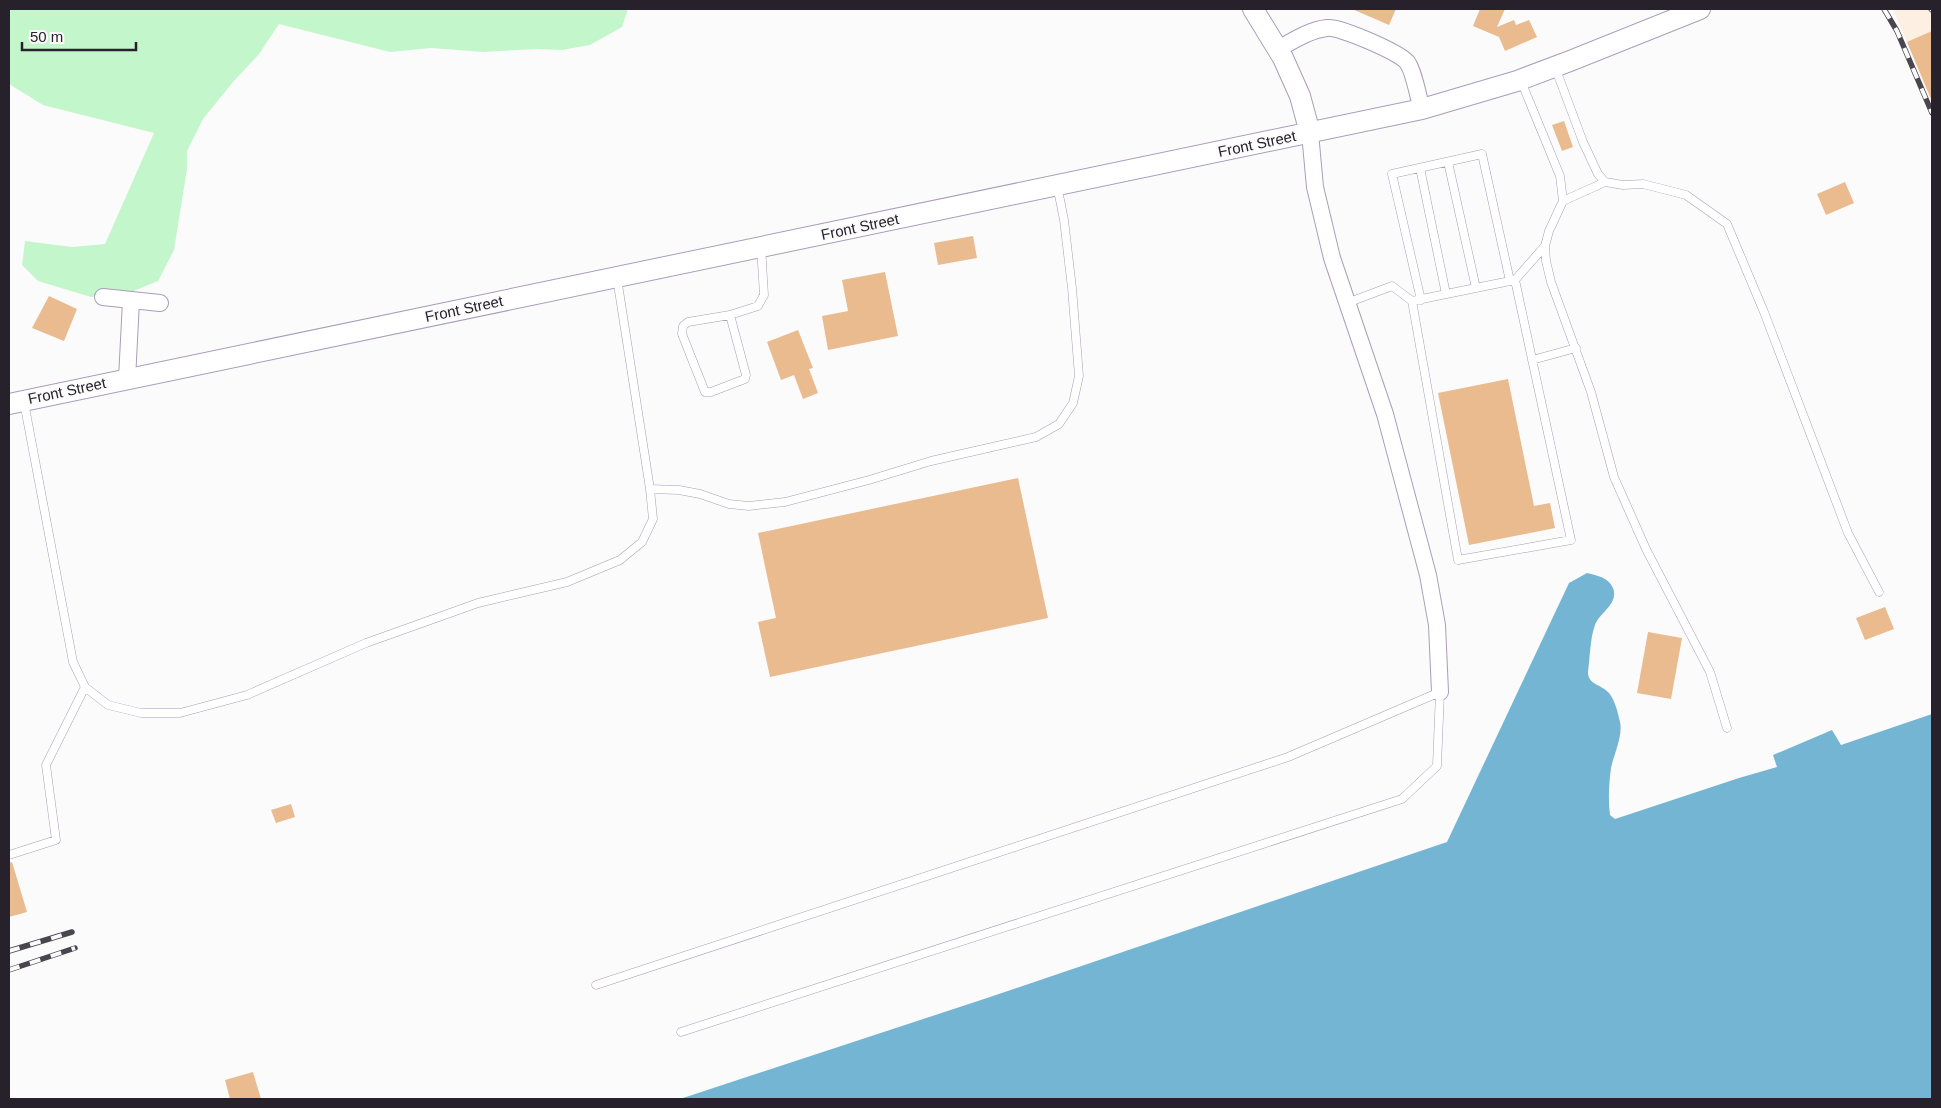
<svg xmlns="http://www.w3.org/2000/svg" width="1941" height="1108" font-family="Helvetica,sans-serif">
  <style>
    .industrial { fill: #fdefe1 }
    .green { fill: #c4f6cc }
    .water { fill: #75b5d4 }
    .building { fill: #e9bb8e }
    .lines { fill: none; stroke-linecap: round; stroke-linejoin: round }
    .service-casing { stroke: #aa9db9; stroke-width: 9 }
    .minor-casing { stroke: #aa9db9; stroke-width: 18 }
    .tertiary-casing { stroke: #aa9db9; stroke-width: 22 }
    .service { stroke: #fff; stroke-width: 8 }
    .minor { stroke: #fff; stroke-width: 16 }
    .tertiary { stroke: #fff; stroke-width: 20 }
    .rail-casing { stroke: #4a454e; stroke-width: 5.5 }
    .rail { stroke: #fbfbfb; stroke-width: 4; stroke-dasharray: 11; stroke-linecap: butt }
    .labels { text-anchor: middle; stroke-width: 4; stroke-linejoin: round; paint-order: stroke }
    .street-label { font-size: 15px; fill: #27212c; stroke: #fbfbfb }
  </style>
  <rect width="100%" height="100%" fill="#fbfbfb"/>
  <path class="industrial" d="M1893 9H1932V105L1907 42Z"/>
  <path class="green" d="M9 9H628L622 27 590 45 562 50 537 49 483 52 431 48 390 52 279 24 259 54 233 82 203 119 187 151V169L174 250 158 281 131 292 91 297 38 281 22 265 25 241 72 247 105 244 154 133 43 105 9 84Z"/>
  <path class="water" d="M1587 573C1598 576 1608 577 1613 588 1619 604 1600 612 1595 625 1590 638 1590 658 1588 672 1588 685 1601 684 1609 693 1615 700 1618 713 1620 722 1623 736 1614 754 1611 768 1609 783 1608 800 1610 815L1615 819 1739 778 1777 767 1773 755 1832 730 1841 745 1932 714V1099H680L987 998 1447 842 1569 583Z"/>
  <path class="building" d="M1352 9H1396L1389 25Z
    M1480 9H1505L1497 27 1514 20 1516 25 1529 20 1537 37 1505 51 1499 37 1473 26Z
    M1932 31V101L1907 42Z
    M1564 121 1573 147 1562 151 1552 125Z
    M1845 182 1854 203 1826 215 1817 194Z
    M973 236 977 258 938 265 934 243Z
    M885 272 898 336 828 350 822 316 848 311 842 280Z
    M49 296 77 309 64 341 32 328Z
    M798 330 813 368 809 369 818 393 803 399 794 375 781 380 767 342Z
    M1508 379 1534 506 1550 503 1555 528 1469 545 1438 393Z
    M1018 478 1048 618 770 677 758 622 776 618 758 533Z
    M1885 607 1894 629 1865 640 1856 618Z
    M1648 632 1682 638 1671 699 1637 693Z
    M291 804 295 817 276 823 271 810Z
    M12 862 27 912 9 917V863Z
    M253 1072 261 1099H230L225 1080Z"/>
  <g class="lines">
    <g class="service-casing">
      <path id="service" d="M1555 67 1583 142 1598 174 1605 182
        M1521 81 1560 176 1563 201 1549 231 1545 246 1546 261 1551 282 1591 392 1614 477 1646 549 1710 672 1727 728
        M1448 162 1476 288
        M1420 168 1446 294
        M1563 201 1605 182 1623 185 1643 184 1686 195 1727 224 1764 312 1848 533 1879 592
        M1515 280 1545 246
        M1421 300 1392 174 1482 154 1510 281
        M1347 303 1392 286 1412 301 1515 280 1571 540 1458 560 1412 301
        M730 315 746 375 745 379 711 392H705L682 334 683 326 688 322 730 315 758 306 764 295 761 247
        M1532 360 1576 348
        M24 402 73 662 85 687 108 705 141 713H180L247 695 366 643 478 603 567 582 620 560 642 542 653 519 650 489 617 278
        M650 489 679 490 700 494 729 504 749 506 785 502 869 480 931 461 1036 437 1059 424 1073 403 1079 376 1072 288 1064 220 1057 185
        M9 855 56 840 46 765 85 687
        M596 985 1288 757 1440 692 1437 766 1402 799 681 1032"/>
    </g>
    <g class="minor-casing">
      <path id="minor" d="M1278 49C1293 41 1309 30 1327 28 1339 26 1398 52 1407 62 1414 71 1418 97 1422 109
        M1310 133 1315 187 1332 258 1385 414 1428 575 1437 625 1440 692
        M103 297 160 303
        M127 379 131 301"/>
    </g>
    <g class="tertiary-casing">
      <path id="tertiary" d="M1253 9 1283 58 1300 96 1310 133
        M9 404 1422 109 1517 81 1570 61 1700 9"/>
    </g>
    <use href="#service" class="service"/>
    <use href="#minor" class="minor"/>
    <use href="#tertiary" class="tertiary"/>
    <g class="rail-casing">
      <path id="rail" d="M1884 9 1897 31 1932 113
        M1931 9 1932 10
        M9 951 72 932
        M9 970 75 948"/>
    </g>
    <use href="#rail" class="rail"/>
  </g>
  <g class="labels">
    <g class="street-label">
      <text transform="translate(1257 144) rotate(-12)" y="5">Front Street</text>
      <text transform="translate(860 227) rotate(-12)" y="5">Front Street</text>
      <text transform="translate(464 309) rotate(-12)" y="5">Front Street</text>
      <text transform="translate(67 391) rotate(-12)" y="5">Front Street</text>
    </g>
  </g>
  <rect width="1941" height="1108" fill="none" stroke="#27212c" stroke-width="20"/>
  <path d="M22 42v8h114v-8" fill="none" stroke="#27212c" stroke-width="2.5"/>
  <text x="30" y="42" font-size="15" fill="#27212c" stroke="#fbfbfb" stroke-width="4" paint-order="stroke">50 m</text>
</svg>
